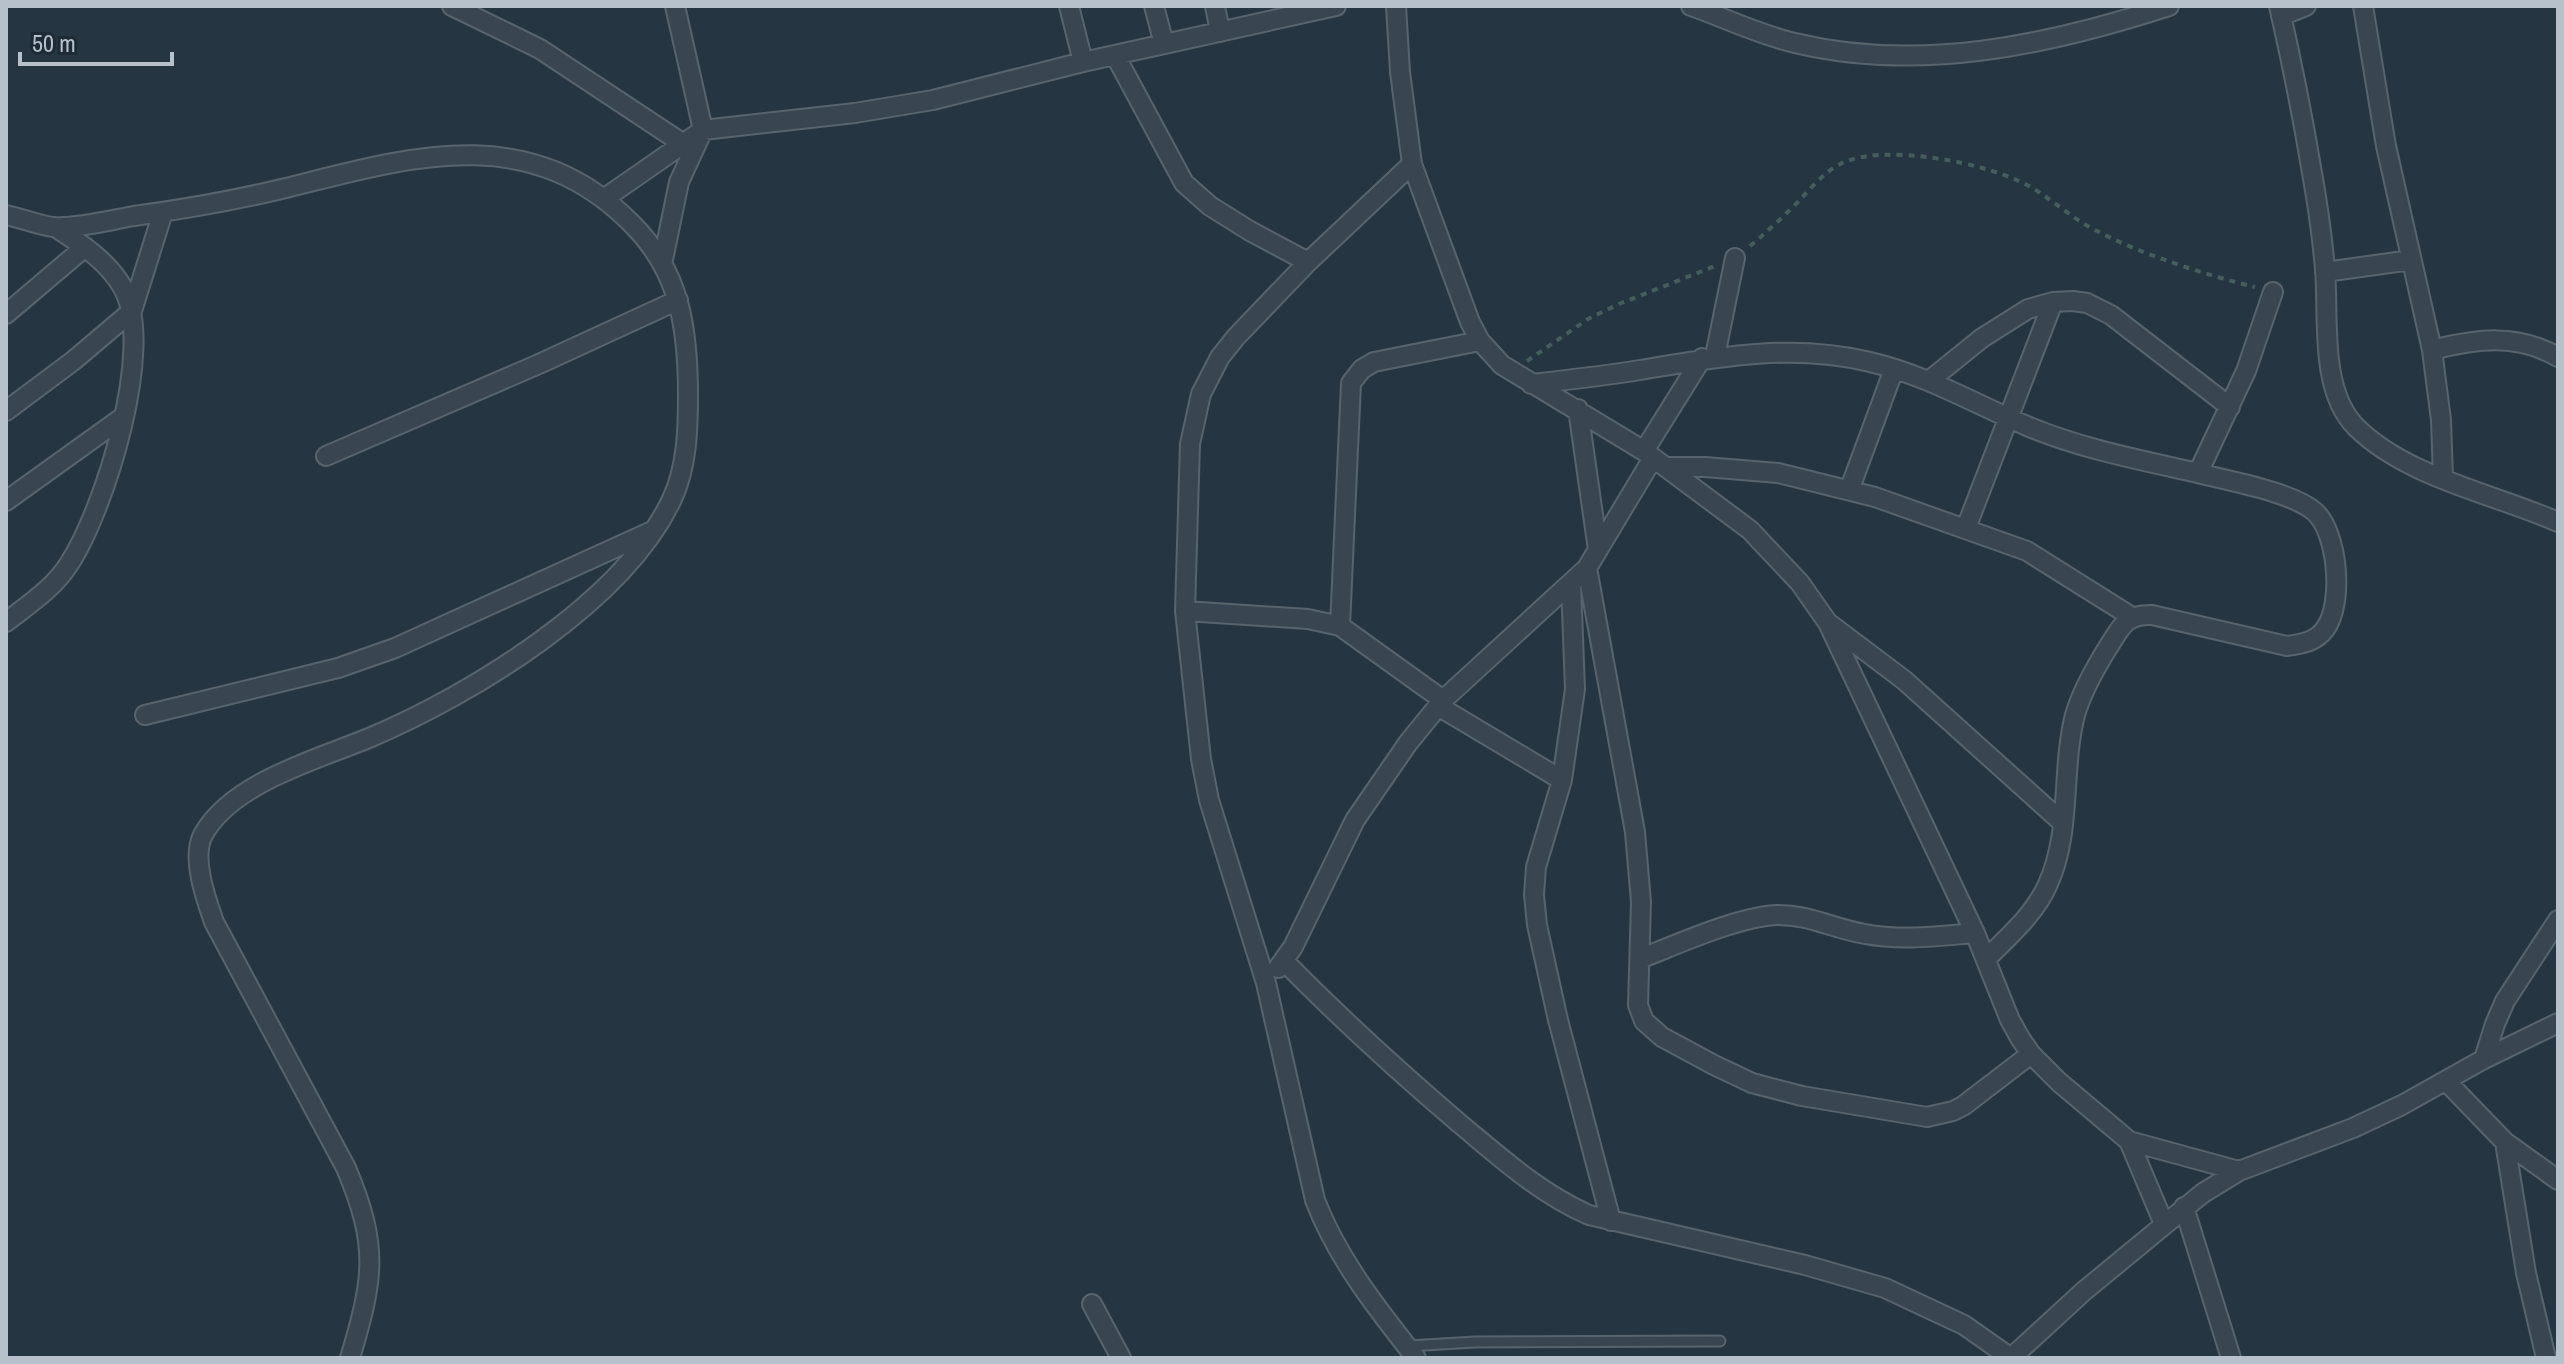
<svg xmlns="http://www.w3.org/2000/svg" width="2564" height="1364" font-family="'Archivo Narrow',sans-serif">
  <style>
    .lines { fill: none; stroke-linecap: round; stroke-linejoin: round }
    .service-casing { stroke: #57646e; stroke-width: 13 }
    .minor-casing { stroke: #57646e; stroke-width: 22 }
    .path { stroke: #455e5d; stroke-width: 4; stroke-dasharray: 6 6; stroke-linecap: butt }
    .service { stroke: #394651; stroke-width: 9 }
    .minor { stroke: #394651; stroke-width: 18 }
  </style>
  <rect width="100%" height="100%" fill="#253541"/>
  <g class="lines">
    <g class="service-casing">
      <path id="service" d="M1408 1346 1475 1342 1720 1341"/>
    </g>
    <g class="minor-casing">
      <path id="minor" d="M452 6 540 49 682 143
        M1069 6 1083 62
        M1154 6 1164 44
        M1215 6 1220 32
        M1396 6 1400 72 1412 164 1470 322 1480 341 1502 365 1644 451 1750 530 1800 583 1828 623 1975 933 2010 1020 2020 1038 2031 1054 2059 1082 2129 1141 2164 1224
        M1691 6C1725 18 1760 35 1795 43 1920 73 2049 45 2169 6
        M2279 6C2291 59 2302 113 2311 167 2317 200 2322 235 2325 269 2329 317 2319 390 2356 427 2406 477 2494 494 2558 522
        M2363 6 2386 146 2432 350 2441 420 2443 478
        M2281 16 2306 6
        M1115 55 1184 183 1210 206 1250 231 1308 262
        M1412 164 1308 262 1236 337 1220 357 1201 394 1190 444 1185 611 1201 759 1209 800 1266 983 1315 1200C1337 1258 1378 1310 1416 1358
        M605 198 703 130 855 113 933 100 1083 62 1336 6
        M6 215C21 218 38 225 53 227 76 229 111 220 134 216 186 209 236 200 286 188 410 157 528 120 631 223 680 271 688 328 688 395 688 430 687 467 672 499 624 602 471 695 369 738 318 759 231 783 203 835 191 858 206 899 214 922L346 1168C379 1246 374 1278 350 1358
        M663 260 679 182 703 130 675 6
        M2325 272 2411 260
        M6 314 85 247
        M2432 350C2477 339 2516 333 2558 357
        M1715 356 1735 258
        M1930 380 1982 338 2028 309 2053 302 2073 301 2087 303 2111 315 2230 407
        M1531 384C1567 380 1604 376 1640 370 1717 357 1792 343 1870 362 1926 375 1975 404 2027 426 2082 449 2140 460 2198 473L2246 371 2273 292
        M1578 409 1598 550
        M6 411 73 361 132 311 163 212
        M1644 451 1702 358
        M326 456 539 364 678 300
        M1667 467H1705L1778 473 1875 497 2027 551 2132 617
        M1850 488 1894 369
        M6 501 123 417
        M1966 528 2053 302
        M1587 568 1635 832 1641 902 1638 1005 1644 1021 1662 1037 1714 1065 1752 1083 1802 1096 1927 1117 1953 1111 1963 1106 2031 1054
        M1571 585 1575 689 1562 780 1536 867 1534 895 1537 925 1558 1020 1611 1221
        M1185 611 1308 619 1340 626 1443 700
        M6 622C28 605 54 588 69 564 104 511 156 347 123 288 108 261 81 244 55 227
        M1831 625 1904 680 2063 823
        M1340 626 1351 383 1362 369 1374 362 1480 341
        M1438 706 1562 780
        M145 715 338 668 395 648 650 532
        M1642 958C1678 944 1738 917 1776 915 1808 914 1834 929 1865 934 1902 941 1938 936 1975 933
        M1986 959C2009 936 2035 914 2048 884 2072 831 2061 770 2075 715 2082 691 2094 670 2107 649 2121 628 2124 614 2152 615L2287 646C2301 644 2316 642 2325 629 2344 604 2338 533 2315 512 2293 492 2228 481 2198 473
        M1284 961C1340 1018 1398 1071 1459 1123 1500 1157 1539 1193 1589 1215L1805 1265 1885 1288 1964 1325 2011 1358
        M1278 968 1293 947 1355 820 1408 743 1443 700 1587 568 1653 458
        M2484 1059 2495 1024 2505 1001 2558 920
        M2446 1081 2505 1142 2558 1180
        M2129 1141 2239 1171
        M2505 1142 2526 1273 2546 1358
        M2184 1207 2231 1358
        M1092 1304 1121 1358
        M2011 1358 2084 1291 2203 1193 2239 1171 2353 1128 2402 1105 2484 1059 2558 1023"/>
    </g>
    <path class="path" d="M1750 246C1767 232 1783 217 1799 201 1811 188 1824 172 1840 164 1883 142 1988 163 2029 186 2052 199 2071 218 2095 230 2140 254 2206 275 2255 287
      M1527 361 1588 319 1619 304 1715 266"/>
    <use href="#service" class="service"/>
    <use href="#minor" class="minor"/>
  </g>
  <rect width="2564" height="1364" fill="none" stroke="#b6c1cb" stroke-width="16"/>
  <path d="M20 52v12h152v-12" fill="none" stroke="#b6c1cb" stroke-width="4"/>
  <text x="32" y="52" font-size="24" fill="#b6c1cb" stroke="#1e2b36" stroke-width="6" paint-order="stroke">50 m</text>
</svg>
